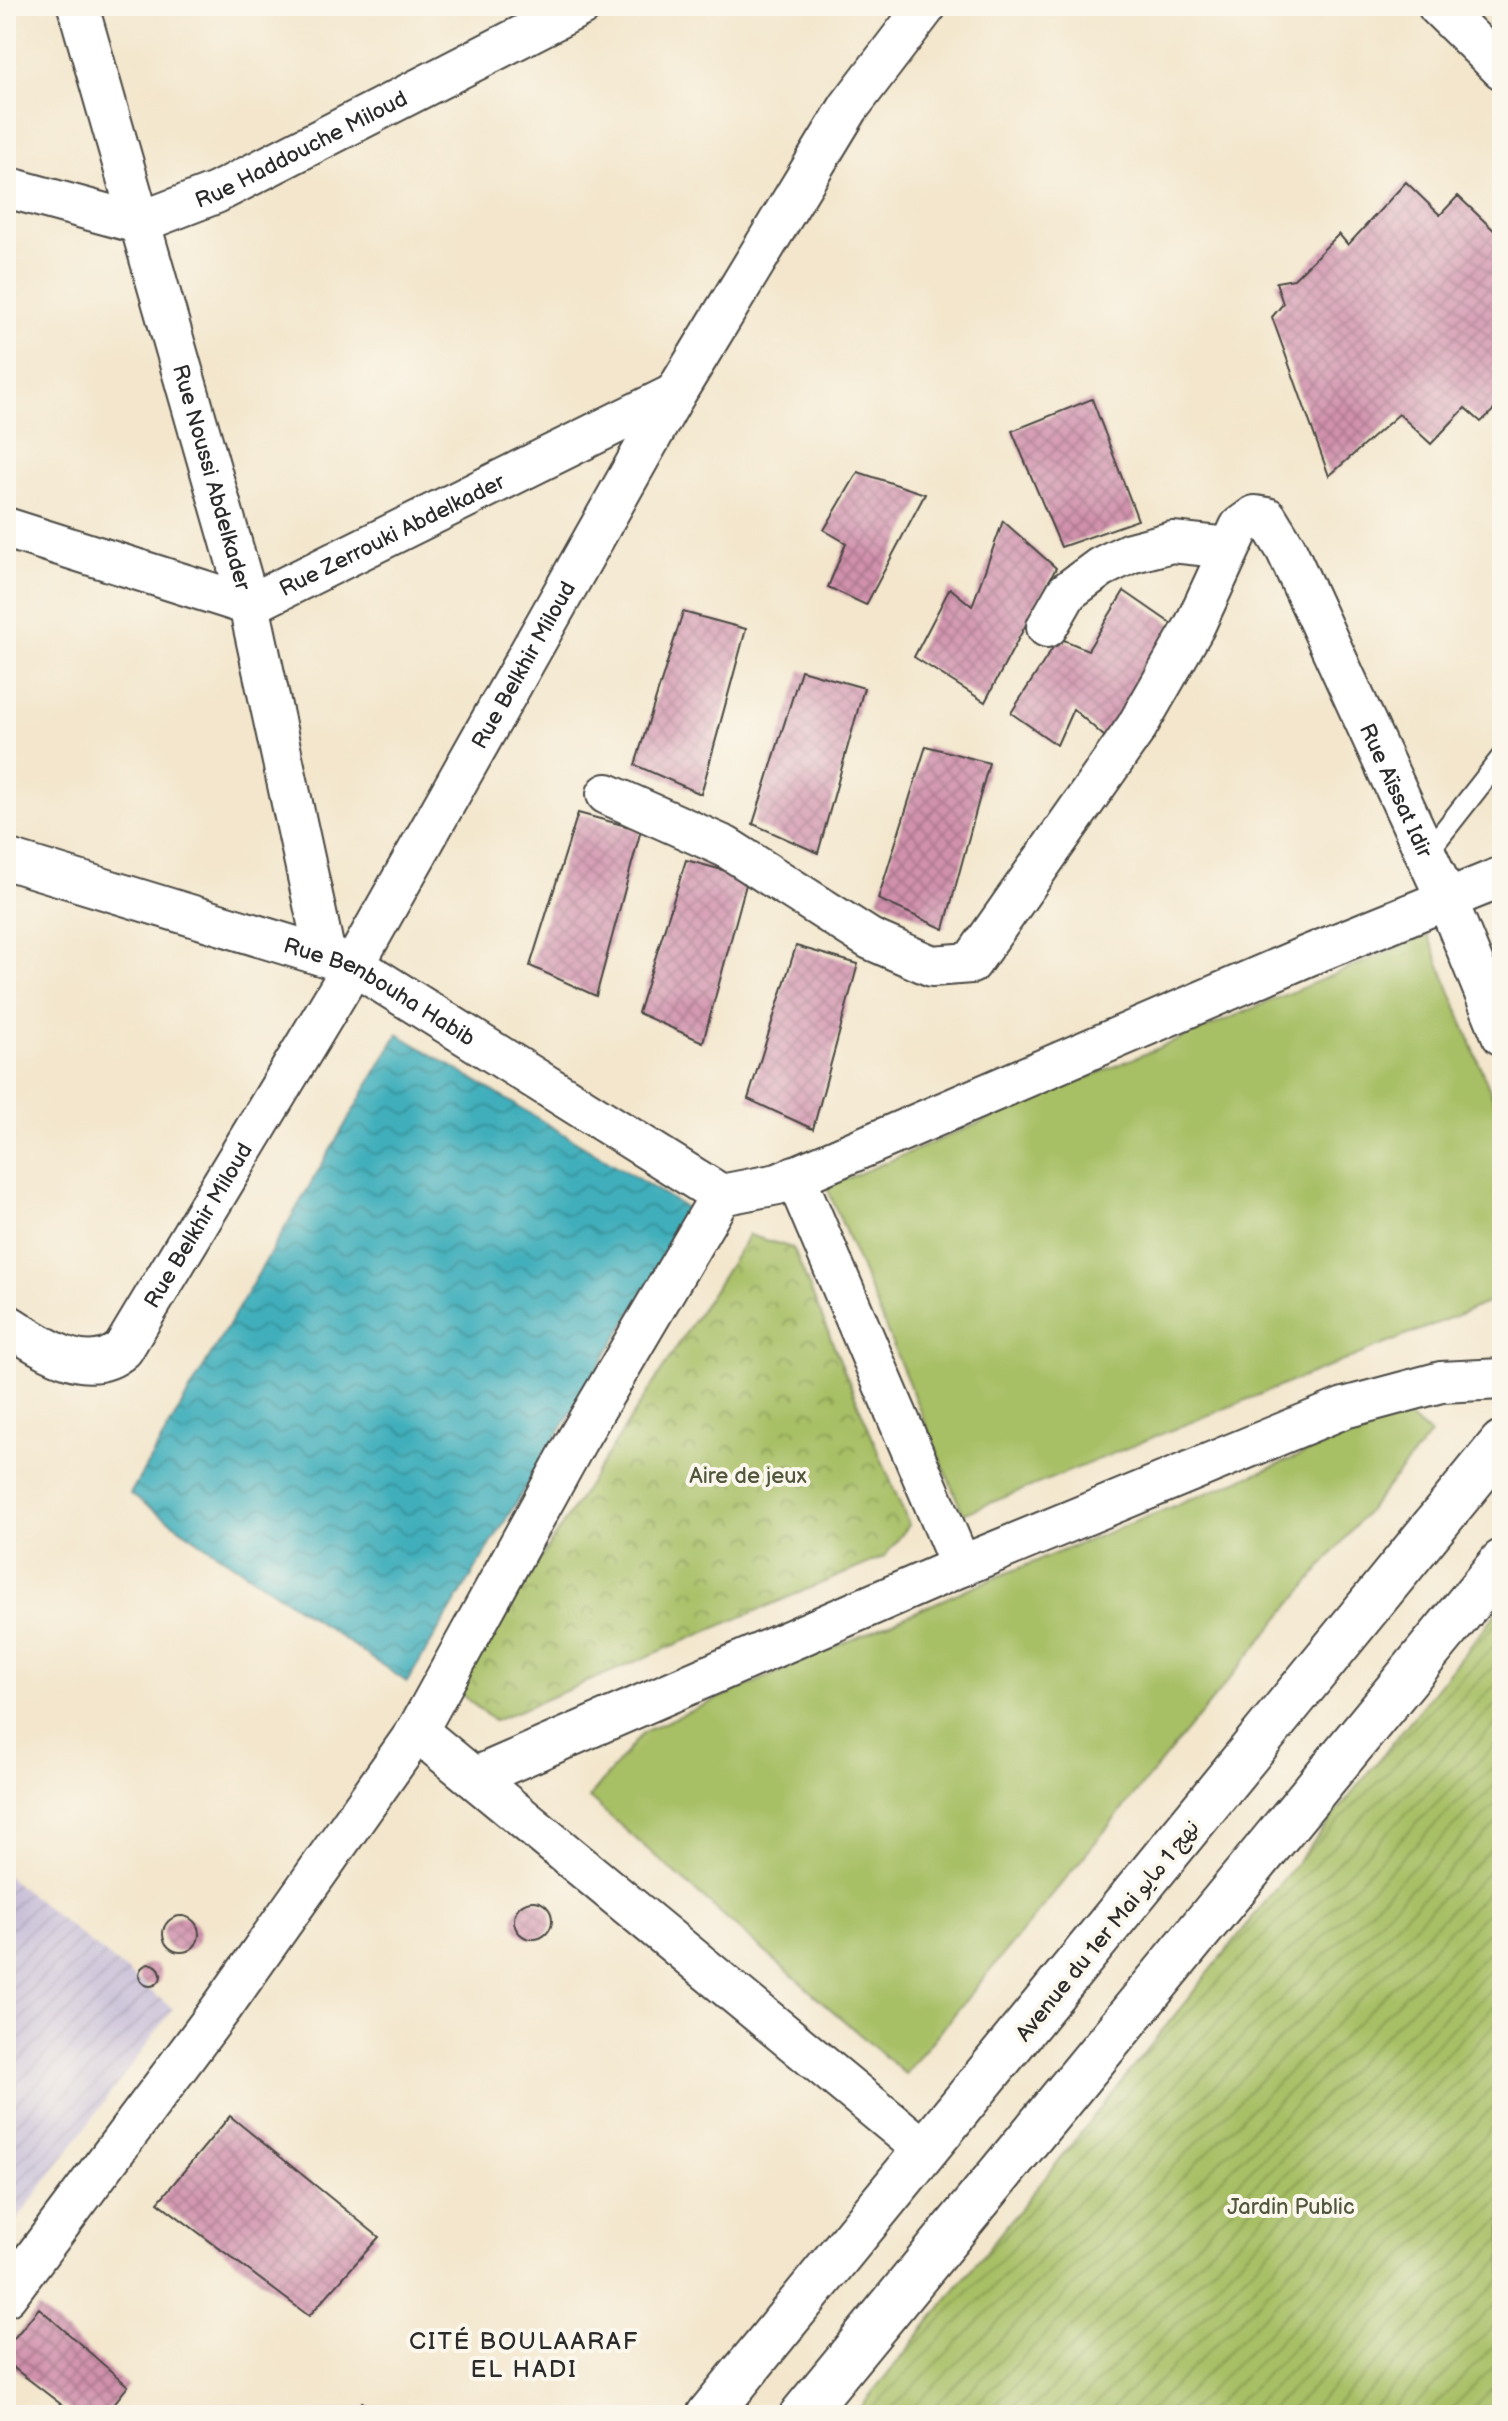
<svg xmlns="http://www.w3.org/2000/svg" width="1508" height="2421" font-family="'Balsamiq Sans','Playpen Sans Arabic',sans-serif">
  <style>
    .industrial { fill: url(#industrial-furrows) }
    .park { fill: url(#park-crowns); stroke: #697548; stroke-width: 2 }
    .garden { fill: url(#garden-furrows); stroke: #697548; stroke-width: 2 }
    .pitch { fill: #a7bf65; stroke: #697548; stroke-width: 2 }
    .water { fill: url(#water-waves); stroke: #366d73; stroke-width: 2 }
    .building { fill: url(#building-cross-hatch) }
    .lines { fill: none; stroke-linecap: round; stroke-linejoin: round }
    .lane-casing { stroke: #494743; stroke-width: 24 }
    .street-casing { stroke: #494743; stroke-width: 44 }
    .primary-casing { stroke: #494743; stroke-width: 48 }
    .path { stroke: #494743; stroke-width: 5; stroke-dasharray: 6 6; stroke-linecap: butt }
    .lane { stroke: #fff; stroke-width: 20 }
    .street { stroke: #fff; stroke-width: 40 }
    .primary { stroke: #fff; stroke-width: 44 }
    .labels { text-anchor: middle; stroke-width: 8; stroke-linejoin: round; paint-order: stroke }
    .street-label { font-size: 22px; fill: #2b2b2b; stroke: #fbf7ec }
    .park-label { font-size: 22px; fill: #50573c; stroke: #fbf7ec }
    .neighbourhood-label { font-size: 24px; letter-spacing: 2px; fill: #2b2b2b; stroke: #fbf7ec }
  </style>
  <defs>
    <pattern id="industrial-furrows" width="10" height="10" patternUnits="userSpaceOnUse" patternTransform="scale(2)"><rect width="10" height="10" fill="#c8bfd8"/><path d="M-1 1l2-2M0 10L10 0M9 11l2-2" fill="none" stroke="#aca4ba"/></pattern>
    <pattern id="park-crowns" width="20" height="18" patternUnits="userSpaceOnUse" patternTransform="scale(2)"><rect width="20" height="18" fill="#a7bf65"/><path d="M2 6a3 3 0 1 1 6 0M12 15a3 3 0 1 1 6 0" fill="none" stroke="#889b53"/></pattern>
    <pattern id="garden-furrows" width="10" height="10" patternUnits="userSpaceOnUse" patternTransform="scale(2)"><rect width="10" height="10" fill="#a7bf65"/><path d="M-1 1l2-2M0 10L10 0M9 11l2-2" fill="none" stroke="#889b53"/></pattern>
    <pattern id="water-waves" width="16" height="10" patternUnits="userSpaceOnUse" patternTransform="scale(2)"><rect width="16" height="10" fill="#40afbb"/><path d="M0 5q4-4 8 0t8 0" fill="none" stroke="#368f98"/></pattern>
    <pattern id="building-cross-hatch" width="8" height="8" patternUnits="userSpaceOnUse" patternTransform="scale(2)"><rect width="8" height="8" fill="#d191ad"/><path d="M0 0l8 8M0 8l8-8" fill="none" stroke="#aa778d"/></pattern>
  </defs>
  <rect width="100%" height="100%" fill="#fbf7ec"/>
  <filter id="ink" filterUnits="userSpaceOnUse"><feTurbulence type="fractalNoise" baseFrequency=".0125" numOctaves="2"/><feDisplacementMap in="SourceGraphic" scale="16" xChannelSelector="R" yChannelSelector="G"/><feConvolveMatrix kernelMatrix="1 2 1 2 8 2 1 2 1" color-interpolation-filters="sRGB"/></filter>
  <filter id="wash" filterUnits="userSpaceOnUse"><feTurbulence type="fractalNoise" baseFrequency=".006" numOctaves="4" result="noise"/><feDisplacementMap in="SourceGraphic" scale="32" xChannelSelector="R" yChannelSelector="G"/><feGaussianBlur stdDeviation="1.8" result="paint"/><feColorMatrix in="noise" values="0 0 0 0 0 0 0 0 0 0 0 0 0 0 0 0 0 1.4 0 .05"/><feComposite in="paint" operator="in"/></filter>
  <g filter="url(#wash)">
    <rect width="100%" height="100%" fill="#f3e6cc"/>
    <path class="industrial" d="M6 1875 173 2009 6 2235Z"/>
    <path class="park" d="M749 1235 793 1248 909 1525 884 1557 494 1721 456 1690Z"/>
    <path class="garden" d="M1502 1606V2415H855Z"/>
    <path class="pitch" d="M1428 935 1502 1121V1297L963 1514 827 1187Z
      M1404 1414 1430 1435 905 2074 589 1798 643 1732 967 1589Z"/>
    <path class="water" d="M398 1034 693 1212 407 1682 130 1494Z"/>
    <g id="blocks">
      <path class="building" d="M1406 182 1440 215 1458 196 1502 238V402L1481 422 1465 408 1431 444 1399 414 1329 476 1272 317 1283 304 1276 282 1294 279 1339 234 1348 245Z
        M1092 399 1138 520 1061 547 1012 431Z
        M858 472 925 494 866 605 828 587 846 543 824 530Z
        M1003 521 1056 568 985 702 914 657 950 588 972 606Z
        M1124 591 1179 629 1105 737 1073 709 1057 745 1011 713 1059 638 1088 650Z
        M683 612 746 629 701 794 635 765Z
        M801 670 864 688 818 853 753 824Z
        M926 746 989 763 944 929 878 899Z
        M578 813 641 830 596 996 530 966Z
        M686 860 748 877 703 1042 638 1013Z
        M796 946 858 964 813 1129 748 1099Z
        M514 1920a19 19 0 1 1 38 0a19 19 0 1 1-38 0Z
        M163 1934a18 18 0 1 1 36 0a18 18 0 1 1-36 0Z
        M139 1975a11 11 0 1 1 22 0a11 11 0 1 1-22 0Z
        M230 2116 379 2237 309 2316 158 2202Z
        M39 2308 128 2386 105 2415H75L6 2362V2348Z"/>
    </g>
  </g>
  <g filter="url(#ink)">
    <use href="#blocks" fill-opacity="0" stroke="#494743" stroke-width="2"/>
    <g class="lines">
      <g class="lane-casing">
        <path id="lane" d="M1426 854 1502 757"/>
      </g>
      <g class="street-casing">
        <g id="street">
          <path id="s1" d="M78 6 249 605 325 955"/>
          <path d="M1438 6 1502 69"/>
          <path id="s2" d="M6 187 138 223 216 193 581 6"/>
          <path id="s3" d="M6 528 249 605 675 394"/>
          <path d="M1047 627 1067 592 1101 567 1130 553 1172 542 1229 548"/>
          <path id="s4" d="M607 794 726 847 870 939 932 966 971 963 1136 728 1194 627 1240 527 1255 516 1267 518 1286 549 1447 900 1502 1035"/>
          <path id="s5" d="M6 859 354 965 721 1195"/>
          <path d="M795 1176 961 1566"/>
          <path id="s6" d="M6 1324C40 1345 87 1381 123 1349L354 965 675 394 849 107 926 6"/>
          <path d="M417 1731 926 2151"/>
          <path d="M476 1777 961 1566 1344 1408 1441 1382 1502 1379"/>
          <path d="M6 2296 223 2006 417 1731 577 1440 721 1195 778 1184 1307 956 1502 877"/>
        </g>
      </g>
      <g class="primary-casing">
        <path id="primary" d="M709 2415 1502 1443
          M802 2415 1502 1562"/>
      </g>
      <path class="path" d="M353 2415 364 2402"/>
      <use href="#lane" class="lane"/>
      <use href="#street" class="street"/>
      <use href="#primary" class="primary"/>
    </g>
  </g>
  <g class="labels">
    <g class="street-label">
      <text dy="8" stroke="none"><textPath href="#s2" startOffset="316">Rue Haddouche Miloud</textPath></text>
      <text dy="8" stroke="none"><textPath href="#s1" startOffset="490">Rue Noussi Abdelkader</textPath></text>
      <text dy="8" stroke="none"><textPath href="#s3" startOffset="414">Rue Zerrouki Abdelkader</textPath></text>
      <text dy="8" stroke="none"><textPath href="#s6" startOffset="922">Rue Belkhir Miloud</textPath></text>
      <text dy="8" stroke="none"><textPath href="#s4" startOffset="1254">Rue Aïssat Idir</textPath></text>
      <text dy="8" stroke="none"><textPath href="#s5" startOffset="398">Rue Benbouha Habib</textPath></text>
      <text dy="8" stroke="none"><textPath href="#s6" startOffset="274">Rue Belkhir Miloud</textPath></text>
      <text transform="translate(1107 1930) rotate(-51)" y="8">Avenue du 1er Mai نهج 1 مايو</text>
    </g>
    <g class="park-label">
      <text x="748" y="1483">Aire de jeux</text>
      <text x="1291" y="2214">Jardin Public</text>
    </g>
    <g class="neighbourhood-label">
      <text x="524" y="2349">CITÉ BOULAARAF<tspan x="524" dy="28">EL HADI</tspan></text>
    </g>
  </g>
  <rect width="1508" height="2421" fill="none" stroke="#fbf7ec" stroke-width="32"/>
</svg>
